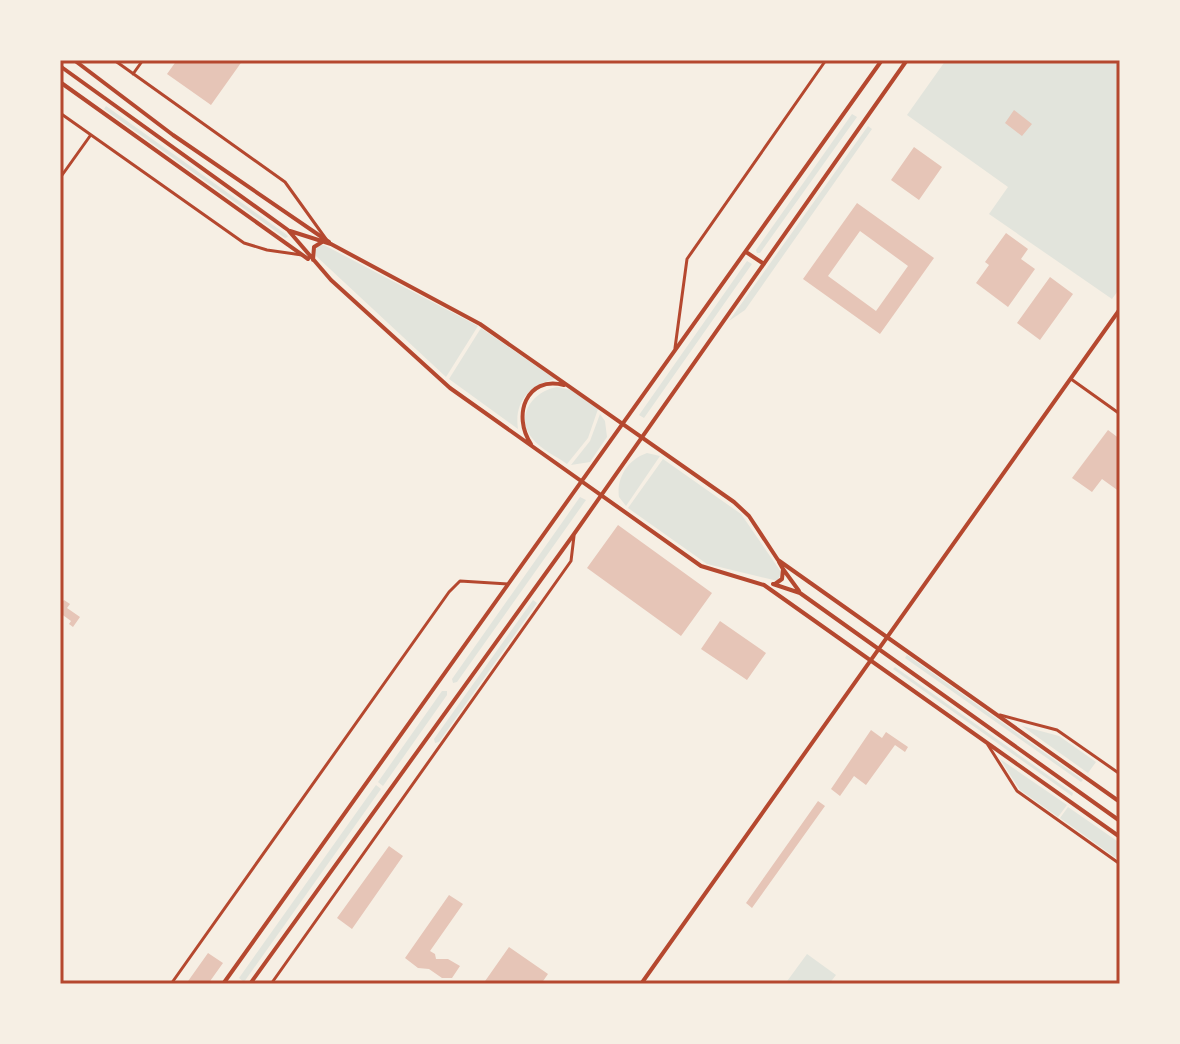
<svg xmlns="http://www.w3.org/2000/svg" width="1180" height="1044" font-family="'Sofia Sans Condensed',sans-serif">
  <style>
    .green { fill: #e2e4dc }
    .building { fill: #e6c5b7; fill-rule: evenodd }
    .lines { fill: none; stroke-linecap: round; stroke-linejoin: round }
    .minor { stroke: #b5482f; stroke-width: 3 }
    .secondary { stroke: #b5482f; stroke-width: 4 }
    .neatline { fill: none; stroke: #b5482f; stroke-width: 3 }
  </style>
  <rect width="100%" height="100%" fill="#f6efe4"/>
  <path class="green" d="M946 60H1120V288L1112 299 989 214 1008 187 907 115Z
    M106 106 287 235 288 237 285 238 267 225 104 109Z
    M852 114 857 117 760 253H757L756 250Z
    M868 126 872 129 745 310 729 321Z
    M319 245H324L478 326 446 377 316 256 315 250Z
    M747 261 752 264 644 418 639 415Z
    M481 328 555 379C529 385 514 402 518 429L449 379Z
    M557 387 571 390 598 409 588 438 567 464C556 456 540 449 532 438 514 415 534 391 557 387Z
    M600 414 605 421 607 437 590 462 571 465 590 441Z
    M647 453 660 456 626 506 619 497C616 477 629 459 647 453Z
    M663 459 741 514 781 572 778 581 707 564 628 508Z
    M580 497 586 500 457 682 453 683 452 679Z
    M533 600 537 603 439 742 435 743 434 739Z
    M907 655 1083 780 1081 782 905 658Z
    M895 667 1073 793 1072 796 893 669Z
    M442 691H447V695L383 786 378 782Z
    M1022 726 1059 736 1096 762 1088 773Z
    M1000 759 1067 805 1058 817 1020 790Z
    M376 785 381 789 244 982 239 978Z
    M1068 807 1120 843V861L1060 818Z
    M807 954 836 975 829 984H785Z"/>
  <path class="building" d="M177 60H243L211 105 167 74Z
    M1014 110 1032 124 1022 136 1005 123Z
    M914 147 942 167 919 200 891 180Z
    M857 203 934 258 880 334 803 279ZM860 231 908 266 876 311 828 276Z
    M1006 233 1028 249 1021 259 1035 269 1008 307 976 283 989 265 985 262Z
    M1050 277 1073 294 1040 340 1017 323Z
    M1108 430 1120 439V492L1102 479 1092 492 1072 478Z
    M618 525 712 593 681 636 587 568Z
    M64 600 70 604 67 608 80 617 73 627 69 624 71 621 60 613V605Z
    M720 621 766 653 747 680 701 649Z
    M871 730 882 738 886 732 908 747 905 752 895 745 866 785 854 776 840 796 831 789Z
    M818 801 825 806 752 908 746 903Z
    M389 846 403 856 352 929 337 918Z
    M449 895 463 904 430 951 435 954 436 959H448L460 966 452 978H442L429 969 418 968 405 958Z
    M509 947 548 974 541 984H483Z
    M208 953 223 963 208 984H186Z"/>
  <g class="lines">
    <path class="minor" d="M114 60 285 182 326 239
      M133 74 143 60
      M60 113 244 243 267 250 302 255
      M60 178 90 136
      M675 348 687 259 826 60
      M1071 379 1120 414
      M1000 715 1057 730 1120 774
      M988 745 1017 791 1120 864
      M171 984 449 592 460 581 508 584
      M271 984 571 561 574 536"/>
    <path class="secondary" d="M74 60 173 135 329 242
      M60 66 288 230 331 280 450 388 701 566 764 585 1120 837
      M60 82 308 259
      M290 231 331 244 480 324 734 502 749 516 778 560 1120 802
      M746 252 764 264
      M313 260 314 247 322 242
      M531 444C512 416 526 375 564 385
      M783 569 799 591
      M773 584 800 593 1120 821
      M775 584 782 579 783 569 779 562
      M223 984 882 60
      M250 984 574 534 907 60
      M641 984 1120 309"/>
  </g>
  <rect width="1180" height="1044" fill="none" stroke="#f6efe4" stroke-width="124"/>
  <rect x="62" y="62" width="1056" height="920" class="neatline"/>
</svg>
